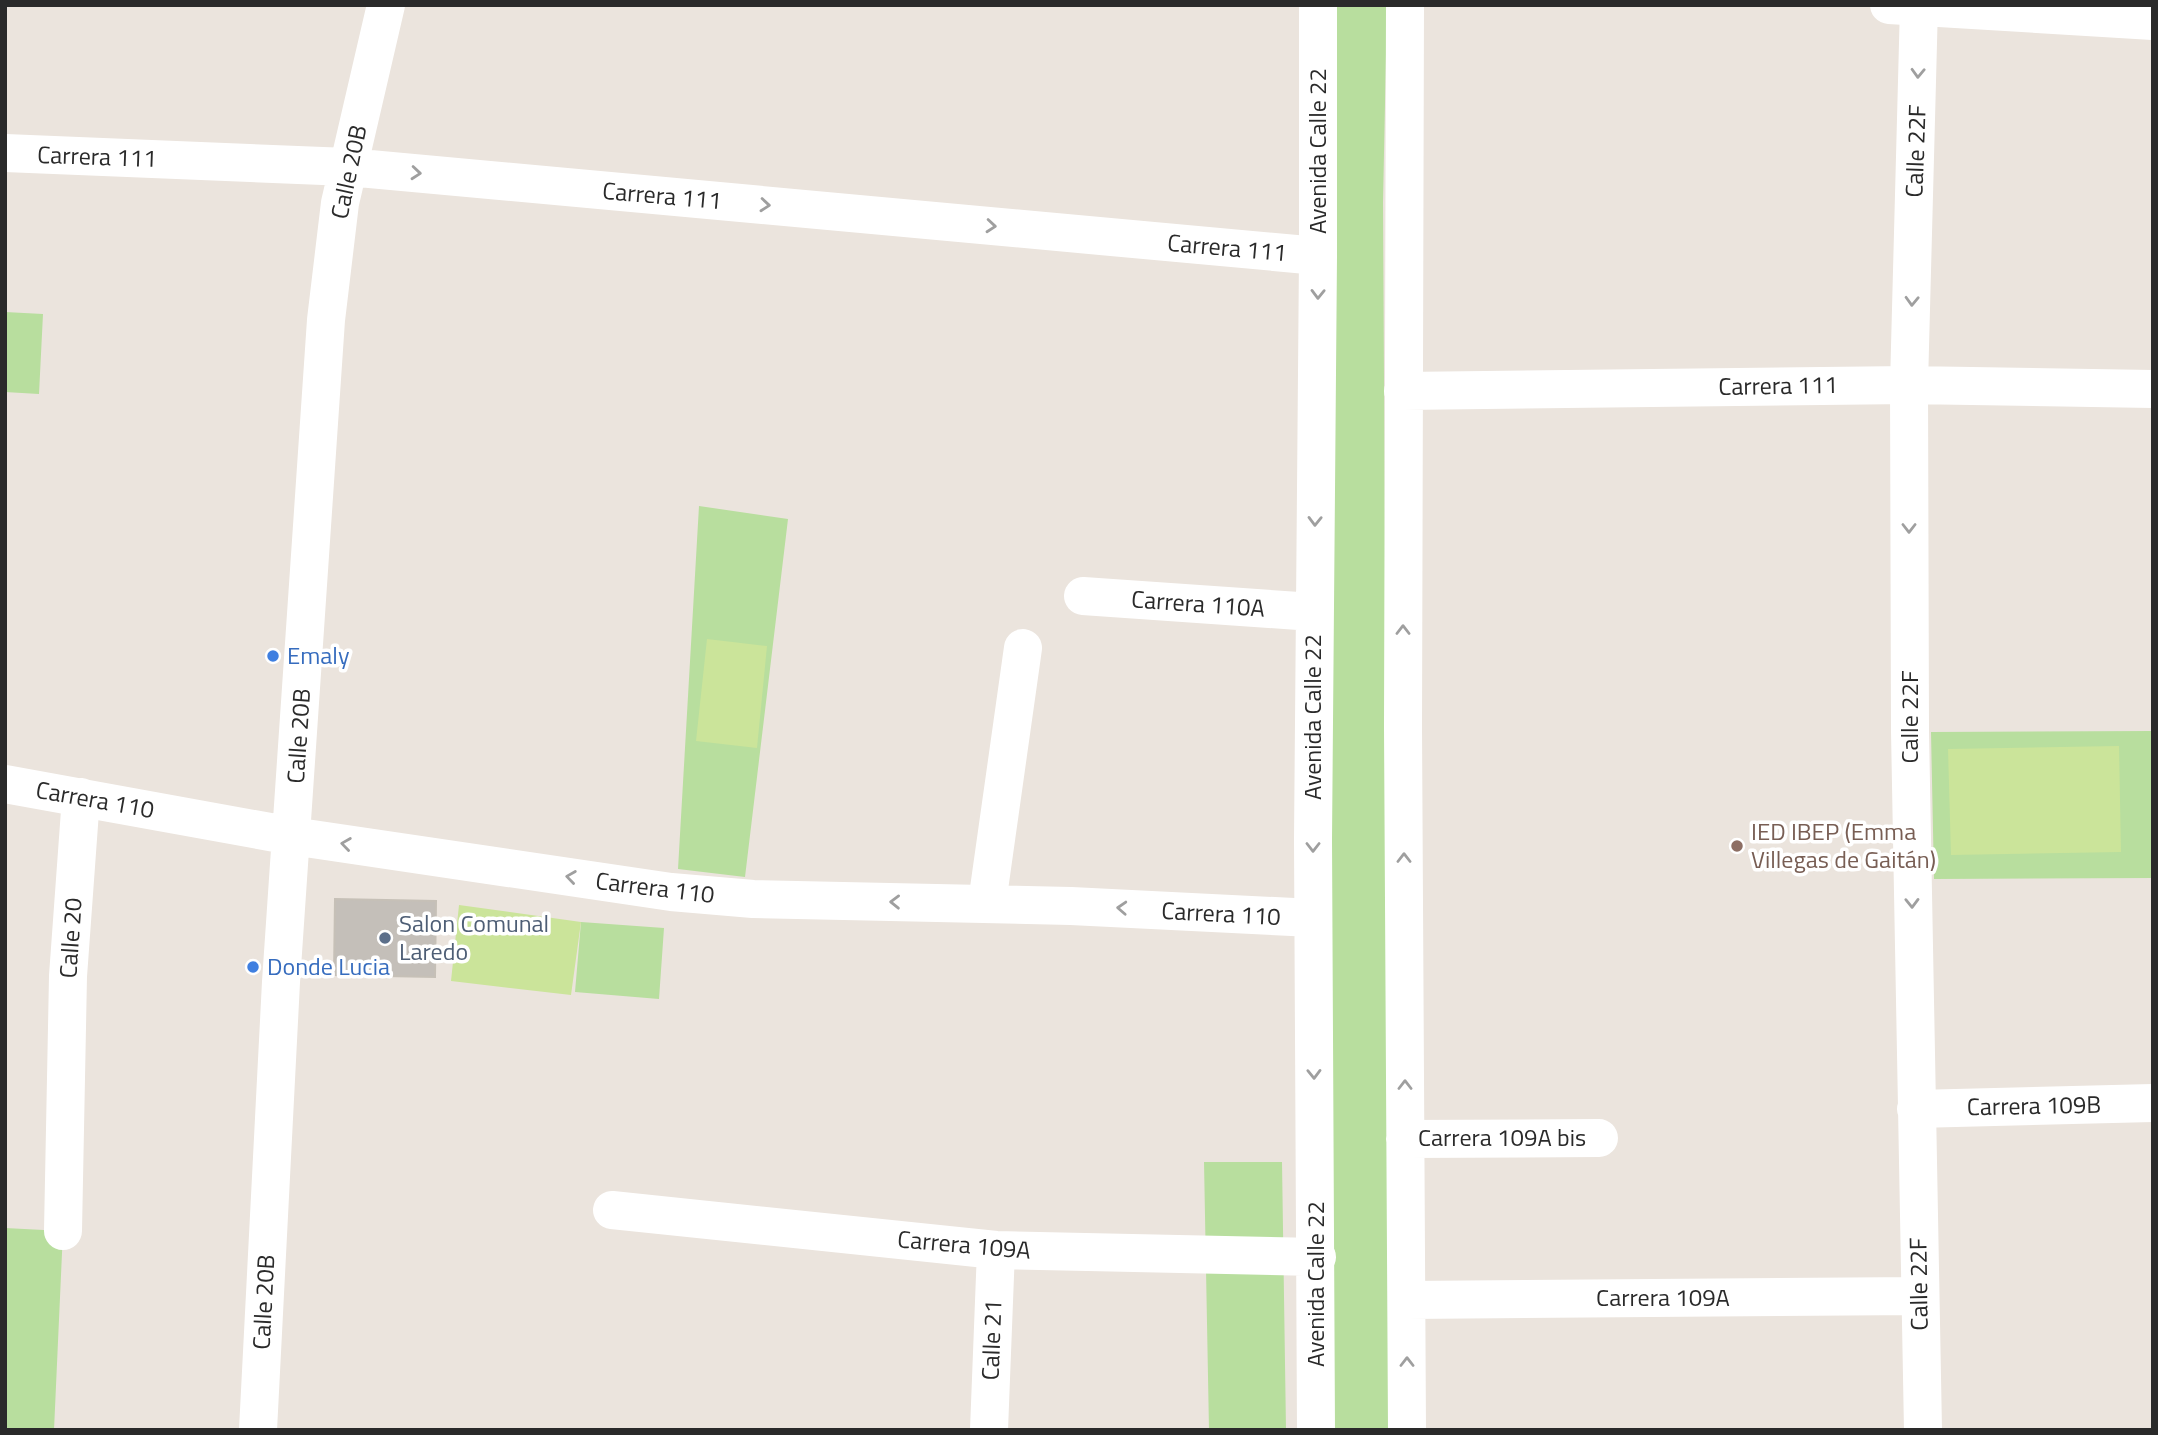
<svg xmlns="http://www.w3.org/2000/svg" width="2158" height="1435" font-family="'Titillium Web',sans-serif">
  <style>
    .green { fill: #b8de9e }
    .pitch { fill: #cbe49a }
    .building { fill: #c4bfb9; stroke: #c6c0b7; stroke-width: 2 }
    .lines { fill: none; stroke-linecap: round; stroke-linejoin: round }
    .minor { stroke: #fff; stroke-width: 38 }
    .oneway { stroke: #9f9f9f }
    .shop-dot { fill: #3f7fe0; stroke: #fff; stroke-width: 2.5 }
    .education-dot { fill: #8d6e63; stroke: #fff; stroke-width: 2.5 }
    .service-dot { fill: #5c6f8a; stroke: #fff; stroke-width: 2.5 }
    .labels { text-anchor: middle; stroke-width: 7; stroke-linejoin: round; paint-order: stroke }
    .street-label { font-size: 24px; fill: #2a2a2a; stroke: #fff }
    .shop-label { font-size: 24px; fill: #366cbe; stroke: #fff; text-anchor: start }
    .education-label { font-size: 24px; fill: #785e54; stroke: #fff; text-anchor: start }
    .service-label { font-size: 24px; fill: #4e5e75; stroke: #fff; text-anchor: start }
  </style>
  <rect width="100%" height="100%" fill="#ebe4dd"/>
  <path class="green" d="M1335 5H1387L1383 202 1390 1430H1329Z
    M5 312 43 314 39 394 5 392Z
    M699 506 788 519 745 877 678 869Z
    M2153 731V878L1934 879 1931 732Z
    M581 922 664 928 659 999 575 992Z
    M1204 1162H1282L1286 1430H1209Z
    M5 1228 63 1231 54 1430H5Z"/>
  <path class="pitch" d="M707 639 767 646 757 748 696 741Z
    M2119 746 2121 852 1951 855 1948 749Z
    M459 905 581 922 571 995 451 981Z"/>
  <path class="building" d="M335 899 436 901 435 977 334 975Z"/>
  <g class="lines">
    <path class="minor" d="M1405 5 1403 727 1407 1430
      M1889 5 2153 21
      M1919 5 1909 385 1910 731 1923 1430
      M5 153 348 167 1318 256
      M1403 391 1909 385 2153 389
      M1083 596 1313 612
      M5 784 292 836 671 892 753 899 1071 906 1313 918
      M987 903 1023 648
      M1916 1109 2153 1103
      M1405 1139 1599 1138
      M612 1210 996 1250 1317 1257
      M63 1231 68 976 81 797
      M1407 1300 1919 1296
      M258 1430 281 982 326 320 340 203 386 5
      M989 1430 996 1250
      M1316 1430 1313 840 1318 256V5"/>
  </g>
  <defs><path id="oneway-chevron" d="M-2-3.5L2.5 0L-2 3.5" fill="none" stroke-width="1.6" stroke-linecap="round" stroke-linejoin="round" transform="scale(1.75)"/></defs>
  <g class="oneway">
    <use href="#oneway-chevron" transform="translate(1918 73) rotate(92)"/>
    <use href="#oneway-chevron" transform="translate(416 173) rotate(5)"/>
    <use href="#oneway-chevron" transform="translate(765 205) rotate(5)"/>
    <use href="#oneway-chevron" transform="translate(991 226) rotate(5)"/>
    <use href="#oneway-chevron" transform="translate(1318 294) rotate(91)"/>
    <use href="#oneway-chevron" transform="translate(1912 301) rotate(92)"/>
    <use href="#oneway-chevron" transform="translate(1315 521) rotate(91)"/>
    <use href="#oneway-chevron" transform="translate(1909 528) rotate(90)"/>
    <use href="#oneway-chevron" transform="translate(1403 630) rotate(-90)"/>
    <use href="#oneway-chevron" transform="translate(346 844) rotate(-172)"/>
    <use href="#oneway-chevron" transform="translate(1313 847) rotate(90)"/>
    <use href="#oneway-chevron" transform="translate(1404 858) rotate(-90)"/>
    <use href="#oneway-chevron" transform="translate(571 877) rotate(-172)"/>
    <use href="#oneway-chevron" transform="translate(895 902) rotate(-179)"/>
    <use href="#oneway-chevron" transform="translate(1912 903) rotate(89)"/>
    <use href="#oneway-chevron" transform="translate(1122 908) rotate(-177)"/>
    <use href="#oneway-chevron" transform="translate(1314 1074) rotate(89)"/>
    <use href="#oneway-chevron" transform="translate(1405 1085) rotate(-90)"/>
    <use href="#oneway-chevron" transform="translate(1407 1362) rotate(-90)"/>
  </g>
  <g class="shop-dot">
    <circle cx="273" cy="656" r="7"/>
    <circle cx="253" cy="967" r="7"/>
  </g>
  <circle class="education-dot" cx="1737" cy="846" r="7"/>
  <circle class="service-dot" cx="385" cy="938" r="7"/>
  <g class="labels">
    <g class="street-label">
      <text transform="translate(1318 151) rotate(-90)" y="8">Avenida Calle 22</text>
      <text transform="translate(1916 151) rotate(-88)" y="8">Calle 22F</text>
      <text transform="translate(97 157) rotate(2)" y="8">Carrera 111</text>
      <text transform="translate(349 172) rotate(-78)" y="8">Calle 20B</text>
      <text transform="translate(662 196) rotate(5)" y="8">Carrera 111</text>
      <text transform="translate(1227 248) rotate(5)" y="8">Carrera 111</text>
      <text transform="translate(1778 386) rotate(-1)" y="8">Carrera 111</text>
      <text transform="translate(1198 604) rotate(4)" y="8">Carrera 110A</text>
      <text transform="translate(1313 717) rotate(-90)" y="8">Avenida Calle 22</text>
      <text transform="translate(1910 717) rotate(-90)" y="8">Calle 22F</text>
      <text transform="translate(299 736) rotate(-86)" y="8">Calle 20B</text>
      <text transform="translate(95 800) rotate(10)" y="8">Carrera 110</text>
      <text transform="translate(655 888) rotate(7)" y="8">Carrera 110</text>
      <text transform="translate(1221 914) rotate(3)" y="8">Carrera 110</text>
      <text transform="translate(71 938) rotate(-86)" y="8">Calle 20</text>
      <text transform="translate(2034 1106) rotate(-1)" y="8">Carrera 109B</text>
      <text x="1502" y="1146">Carrera 109A bis</text>
      <text transform="translate(964 1245) rotate(5)" y="8">Carrera 109A</text>
      <text transform="translate(1316 1284) rotate(-90)" y="8">Avenida Calle 22</text>
      <text transform="translate(1919 1284) rotate(-91)" y="8">Calle 22F</text>
      <text x="1663" y="1306">Carrera 109A</text>
      <text transform="translate(264 1302) rotate(-87)" y="8">Calle 20B</text>
      <text transform="translate(992 1340) rotate(-88)" y="8">Calle 21</text>
    </g>
    <g class="shop-label">
      <text x="287" y="664">Emaly</text>
      <text x="267" y="975">Donde Lucia</text>
    </g>
    <g class="education-label">
      <text x="1751" y="840">IED IBEP (Emma<tspan x="1751" dy="28">Villegas de Gaitán)</tspan></text>
    </g>
    <g class="service-label">
      <text x="399" y="932">Salon Comunal<tspan x="399" dy="28">Laredo</tspan></text>
    </g>
  </g>
  <rect width="2158" height="1435" fill="none" stroke="#2a2a2a" stroke-width="14"/>
</svg>
